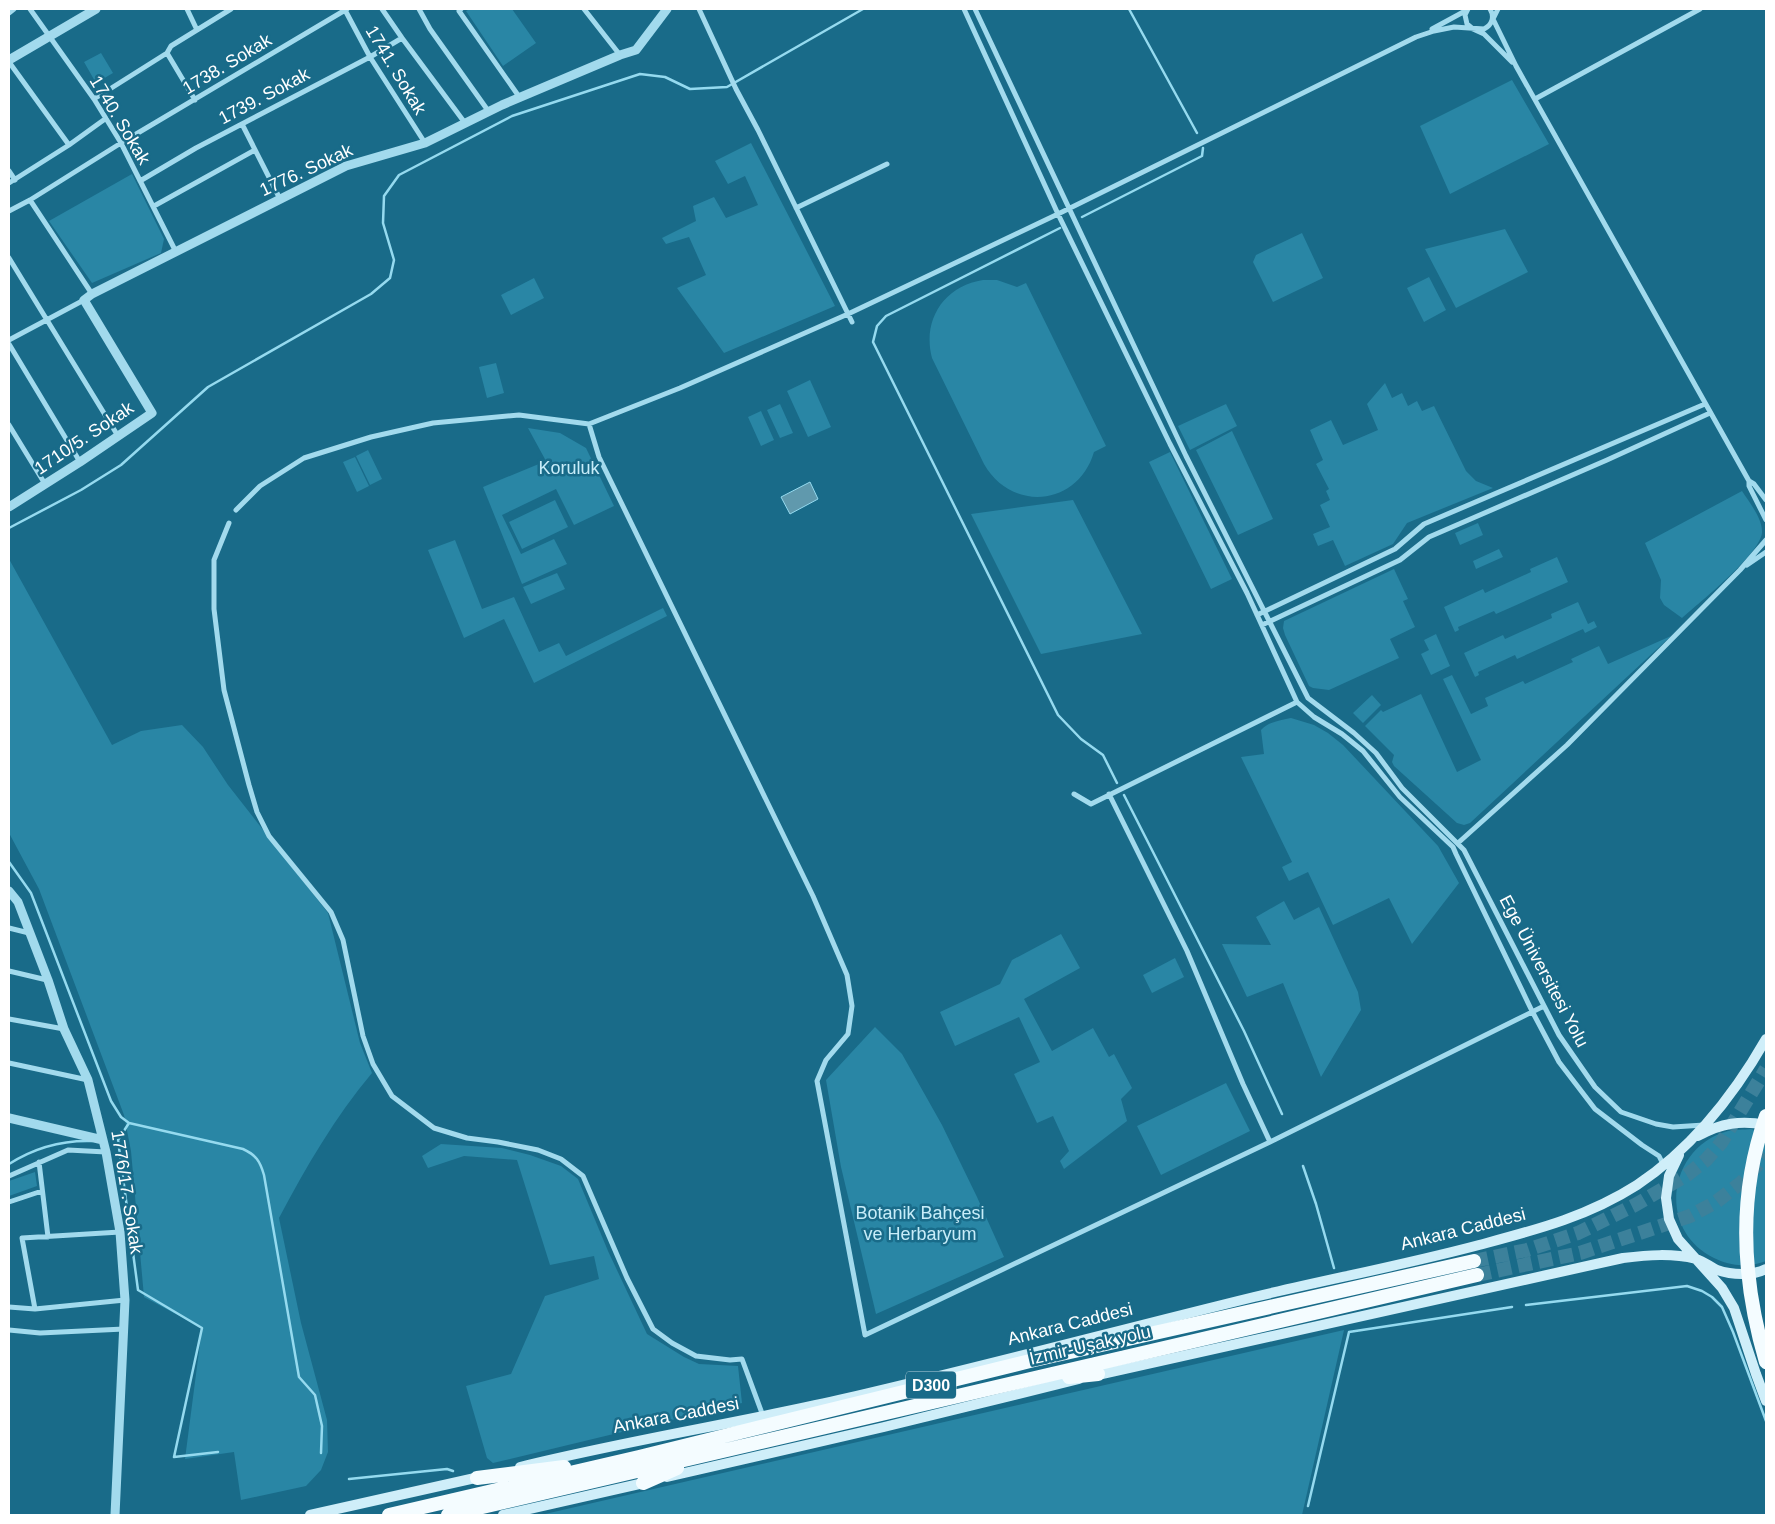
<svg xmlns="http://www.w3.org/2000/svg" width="1775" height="1524" font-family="Helvetica,sans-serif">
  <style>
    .green { fill: #2986a5 }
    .water { fill: #6099ad; stroke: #95daef }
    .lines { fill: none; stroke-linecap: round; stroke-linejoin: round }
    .stream { stroke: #95daef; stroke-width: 2.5 }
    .trunk-tunnel { stroke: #3c819b; stroke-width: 14; stroke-dasharray: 14 7; stroke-linecap: butt }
    .minor { stroke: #a2daed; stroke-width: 5 }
    .tertiary { stroke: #a2daed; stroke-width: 9 }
    .secondary { stroke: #cfeef9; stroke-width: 10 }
    .trunk { stroke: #f4fcff; stroke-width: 14 }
    .trunk-bridge { stroke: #f4fcff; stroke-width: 14 }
    .labels { text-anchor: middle; stroke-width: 5; stroke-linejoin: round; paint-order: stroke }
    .shield { fill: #196b89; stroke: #bad3dc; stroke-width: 1 }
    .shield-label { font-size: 16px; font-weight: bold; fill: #fff }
    .street-label { font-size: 18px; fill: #fff; stroke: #196b89 }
    .park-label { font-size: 18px; fill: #c8edf9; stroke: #196b89 }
  </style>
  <rect width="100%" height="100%" fill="#196b89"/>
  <path class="green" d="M470 9H512L536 43 503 66 466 11Z
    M101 53 113 73 96 83 84 62Z
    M1512 80 1549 144 1450 194 1420 126Z
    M751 143 835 306 724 353 677 288 706 275 689 237 666 244 662 238 696 221 693 206 714 197 726 218 758 205 745 176 728 184 715 161Z
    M132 174 164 239 161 253 92 283 49 221Z
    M1505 229 1528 272 1456 308 1425 249Z
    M1302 233 1323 278 1273 302 1253 262 1256 255Z
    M1429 277 1446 310 1424 322 1407 288Z
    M534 278 544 298 511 315 501 295Z
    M983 280H997L1017 287 1026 283 1106 446 1094 452C1078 506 1012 513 984 464L932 358C922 320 944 286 983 280Z
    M496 363 504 393 487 398 479 367Z
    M810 380 831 427 808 437 787 391Z
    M1385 383 1392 398 1402 393 1408 406 1417 401 1422 411 1434 406 1466 471 1476 481 1493 488 1407 523 1393 544 1345 566 1333 540 1318 546 1313 534 1330 527 1320 505 1330 500 1326 491 1329 489 1316 464 1323 460 1310 430 1331 420 1343 445 1378 430 1367 404Z
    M780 404 793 433 780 438 767 410Z
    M1226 404 1237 426 1190 450 1178 426Z
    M761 411 774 440 761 446 748 417Z
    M528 428 560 433 586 448 614 506 574 525 556 489 502 515 521 554 554 539 567 564 522 584 483 487 546 461Z
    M1232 431 1273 519 1238 535 1196 450Z
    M368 450 382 479 370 485 356 456Z
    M1170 452 1232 579 1211 589 1149 462Z
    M355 457 369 486 357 492 343 462Z
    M1742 491C1749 502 1763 519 1762 533 1759 555 1700 602 1682 618L1664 605 1660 598 1661 580 1645 543Z
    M555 500 568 527 522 549 509 522Z
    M1073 500 1142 634 1041 654 971 514Z
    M1478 523 1483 535 1460 545 1455 533Z
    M455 540 482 609 514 597 539 652 559 643 566 656 663 608 667 616 534 683 504 619 464 638 428 550Z
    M1499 549 1503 557 1476 569 1473 561Z
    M1557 557 1568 582 1496 614 1494 611 1458 627 1459 630 1455 632 1444 607 1483 589 1485 593 1531 572 1530 569Z
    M9 559 112 745 141 731 182 725 203 747 228 785 328 913 360 1043 372 1073C335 1117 306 1167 279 1218L301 1323 327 1420 328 1452 321 1470 306 1486 241 1500 234 1452 185 1459 202 1328 144 1297 131 1151 124 1115 39 889 9 833Z
    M1394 569 1408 599 1403 601 1415 627 1390 639 1399 658 1329 690 1313 688 1309 686 1285 635 1283 628 1284 621Z
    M557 573 565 589 531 604 523 587Z
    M1578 602 1588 624 1594 621 1597 627 1585 633 1583 629 1517 659 1515 655 1478 672 1479 675 1475 677 1464 653 1503 635 1505 639 1552 618 1551 614Z
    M1436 634 1450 666 1431 675 1421 654 1429 650 1424 640Z
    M1671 636 1470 823 1464 825 1457 823 1394 766 1392 762 1394 755 1365 726 1381 710 1383 712 1421 694 1457 772 1481 760 1443 679 1434 683 1452 675 1471 714 1488 706 1485 698 1523 681 1525 684 1573 662 1571 659 1599 646 1608 664Z
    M1372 695 1381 705 1363 723 1353 713Z
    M1291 718 1314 725 1328 733 1343 745 1438 846 1459 883 1412 944 1389 898 1333 925 1308 872 1289 881 1282 867 1292 862 1241 757 1264 754 1261 730C1268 722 1281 720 1291 718Z
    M1284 901 1294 920 1319 907 1358 992 1361 1010 1321 1077 1283 983 1247 997 1222 944 1271 945 1256 917Z
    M1061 934 1080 968 1024 999 1052 1051 1093 1028 1109 1057 1114 1054 1132 1088 1121 1099 1127 1121 1064 1169 1060 1161 1069 1151 1053 1116 1037 1123 1014 1074 1040 1062 1019 1017 955 1046 940 1012 1000 984 1012 960Z
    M1175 958 1184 977 1152 993 1143 975Z
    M875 1027 902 1054 942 1125 977 1197 1004 1257 876 1314 841 1167 826 1080Z
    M1226 1083 1250 1131 1161 1175 1137 1126Z
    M1751 1129 1766 1133V1261C1760 1263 1754 1265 1747 1265 1736 1266 1724 1263 1714 1258 1656 1230 1668 1147 1728 1131 1735 1129 1744 1130 1751 1129Z
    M441 1144 502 1148 530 1155 561 1166 578 1179 608 1251 647 1334 684 1357 699 1364 738 1366 742 1403 493 1463 487 1458 466 1386 511 1374 545 1296 599 1279 594 1256 550 1265 517 1160 464 1156 428 1168 422 1156Z
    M35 1172 37 1186 9 1196V1181Z
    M1344 1330 1302 1515H545V1514Z"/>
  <path class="water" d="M810 482 818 499 790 514 781 497Z"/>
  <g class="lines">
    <path class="stream" d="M1129 9 1197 133
      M1082 217 1202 156 1203 148
      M1060 228 886 316 877 326 873 342 1058 715 1081 739 1103 755 1117 783
      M9 528 81 490 121 465 208 387 371 294 390 278 394 260 383 223 384 196 399 175 512 116 640 74 665 77 690 89 727 87 863 9
      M1124 795 1244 1031 1282 1114
      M9 862 31 893 111 1101 121 1117 129 1123 243 1149C256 1155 260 1161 264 1175L299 1377 315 1395 322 1426 321 1453
      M129 1123 118 1140 138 1290 202 1328 174 1457 218 1452
      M9 1164C34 1148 62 1140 92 1141
      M1303 1166 1316 1204 1334 1268
      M1526 1305 1687 1286 1702 1291 1712 1297 1722 1307 1733 1332 1766 1421
      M349 1479 447 1469 453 1471
      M1308 1506 1349 1332 1512 1307"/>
    <path class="trunk-tunnel" d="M1474 1261 1527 1250 1578 1233 1635 1205 1687 1175 1706 1160 1721 1143 1766 1069
      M1477 1275 1580 1253 1690 1216 1716 1202 1742 1182 1766 1155"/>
    <path class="minor" d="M30 9 94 99 121 143 176 252
      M187 9 197 30
      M382 9 402 38 465 123
      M419 9 430 29 489 112
      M461 9 459 11 520 98
      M584 9 620 55
      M699 9 736 89 758 130 852 322
      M964 9 1058 214 1170 444 1247 593 1297 702 1314 717 1342 734 1363 751 1400 797 1453 847
      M975 9 1186 456 1308 698 1354 733 1376 753 1402 788 1464 850 1559 1035 1595 1087 1621 1112 1656 1124 1673 1127 1704 1125
      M1468 9 1465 15 1467 24 1473 29 1484 34 1512 62
      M1498 9 1493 19 1516 66 1749 481V486L1766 520
      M345 10 370 57 425 143
      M9 13 14 9
      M1432 29 1467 10
      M167 53 195 100
      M9 62 69 145
      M94 99 167 53 171 46 231 9
      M1535 99 1700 9
      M242 124 280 199
      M9 171 15 180
      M140 181 196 148 370 57 402 38
      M9 183 69 145 105 119
      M30 200 92 294
      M154 206 255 150
      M796 208 887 164
      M9 211 30 200 121 143 347 9
      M9 258 118 436
      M9 340 84 300
      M9 344 80 462
      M589 424 599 457 813 896 847 975 852 1006 848 1034 826 1060 817 1081 865 1335 1270 1142 1544 1006
      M9 425 45 484
      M1749 481 1754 484 1766 500
      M236 510 260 486 304 458 371 437 433 423 519 415 589 424 680 388 848 314 1058 214 1416 37 1434 31 1454 27 1484 29C1492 25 1495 17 1490 9
      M229 523 214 560V609L224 690 249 785 257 812 269 836 331 912 343 940 363 1036 373 1064 392 1096 434 1128 467 1138 498 1142 538 1150 561 1159 583 1176 627 1278 653 1329 672 1343 696 1356 730 1360 742 1359 763 1416
      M1747 565 1766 552
      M1257 615 1395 549 1424 524 1705 404
      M1262 625 1400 560 1429 537 1607 460 1710 413
      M1074 794 1091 804 1297 702
      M1109 794 1187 951 1243 1084 1270 1142
      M1459 845 1458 843 1567 745 1740 570 1766 540
      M1453 847 1456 854 1532 1011 1559 1062 1595 1109 1642 1145 1659 1156 1664 1166
      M9 928 29 933
      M9 971 47 980
      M9 1019 64 1029
      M9 1063 88 1080
      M39 1162 48 1237
      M9 1176 68 1150 106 1152
      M9 1202 42 1191
      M9 1307 35 1309 125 1300
      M35 1309 22 1238 120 1232
      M9 1330 40 1333 124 1329"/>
    <path class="tertiary" d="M9 60 96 9
      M9 507 80 462 152 413 84 300 92 294 346 166 425 143 502 105 620 55 636 50 667 9
      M9 891 18 902 48 980 64 1029 88 1080 106 1152 120 1232 125 1300 115 1515
      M9 1118 103 1140"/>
    <path class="secondary" d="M1698 1136C1721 1123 1741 1120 1766 1125
      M1679 1155 1669 1176 1666 1198 1669 1219 1678 1239 1722 1288 1734 1308 1756 1374 1766 1401
      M1093 1376 1623 1258C1648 1255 1672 1253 1696 1259 1704 1261 1710 1267 1717 1270 1732 1275 1752 1276 1766 1269
      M520 1467C625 1441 733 1424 839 1400 978 1368 1115 1331 1254 1297 1329 1279 1404 1265 1479 1245 1535 1230 1587 1217 1637 1185 1691 1149 1734 1095 1766 1039
      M667 1477 884 1427 1079 1379
      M310 1515 484 1476
      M503 1515 648 1482"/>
    <path class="trunk" d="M1069 1377 1098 1374
      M477 1478 564 1467
      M643 1483 677 1468
      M389 1515 639 1457 1030 1361 1474 1261
      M448 1515 1477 1275"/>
    <path class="trunk-bridge" d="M1766 1116C1737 1197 1742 1280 1766 1362"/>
  </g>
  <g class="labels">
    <rect class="shield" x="906" y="1371.5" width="50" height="27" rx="4"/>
    <g class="shield-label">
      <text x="931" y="1391">D300</text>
    </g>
    <g class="street-label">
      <text transform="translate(227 64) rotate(-31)" y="6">1738. Sokak</text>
      <text transform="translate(396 70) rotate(59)" y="6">1741. Sokak</text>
      <text transform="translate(264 96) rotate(-28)" y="6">1739. Sokak</text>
      <text transform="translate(120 120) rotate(59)" y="6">1740. Sokak</text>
      <text transform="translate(306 170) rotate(-25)" y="6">1776. Sokak</text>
      <text transform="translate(84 438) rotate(-34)" y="6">1710/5. Sokak</text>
      <text transform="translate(1544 971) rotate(62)" y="6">Ege Üniversitesi Yolu</text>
      <text transform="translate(127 1192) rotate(81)" y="6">1776/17. Sokak</text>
      <text transform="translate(1463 1229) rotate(-14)" y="6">Ankara Caddesi</text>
      <text transform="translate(1070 1324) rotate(-14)" y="6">Ankara Caddesi</text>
      <text transform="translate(1090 1345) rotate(-13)" y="6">İzmir-Uşak yolu</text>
      <text transform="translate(676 1415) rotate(-11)" y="6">Ankara Caddesi</text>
    </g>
    <g class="park-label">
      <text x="569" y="474">Koruluk</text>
      <text x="920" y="1219">Botanik Bahçesi<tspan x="920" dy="21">ve Herbaryum</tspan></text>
    </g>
  </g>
  <rect width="1775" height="1524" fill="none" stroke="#ffffff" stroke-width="20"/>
</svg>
